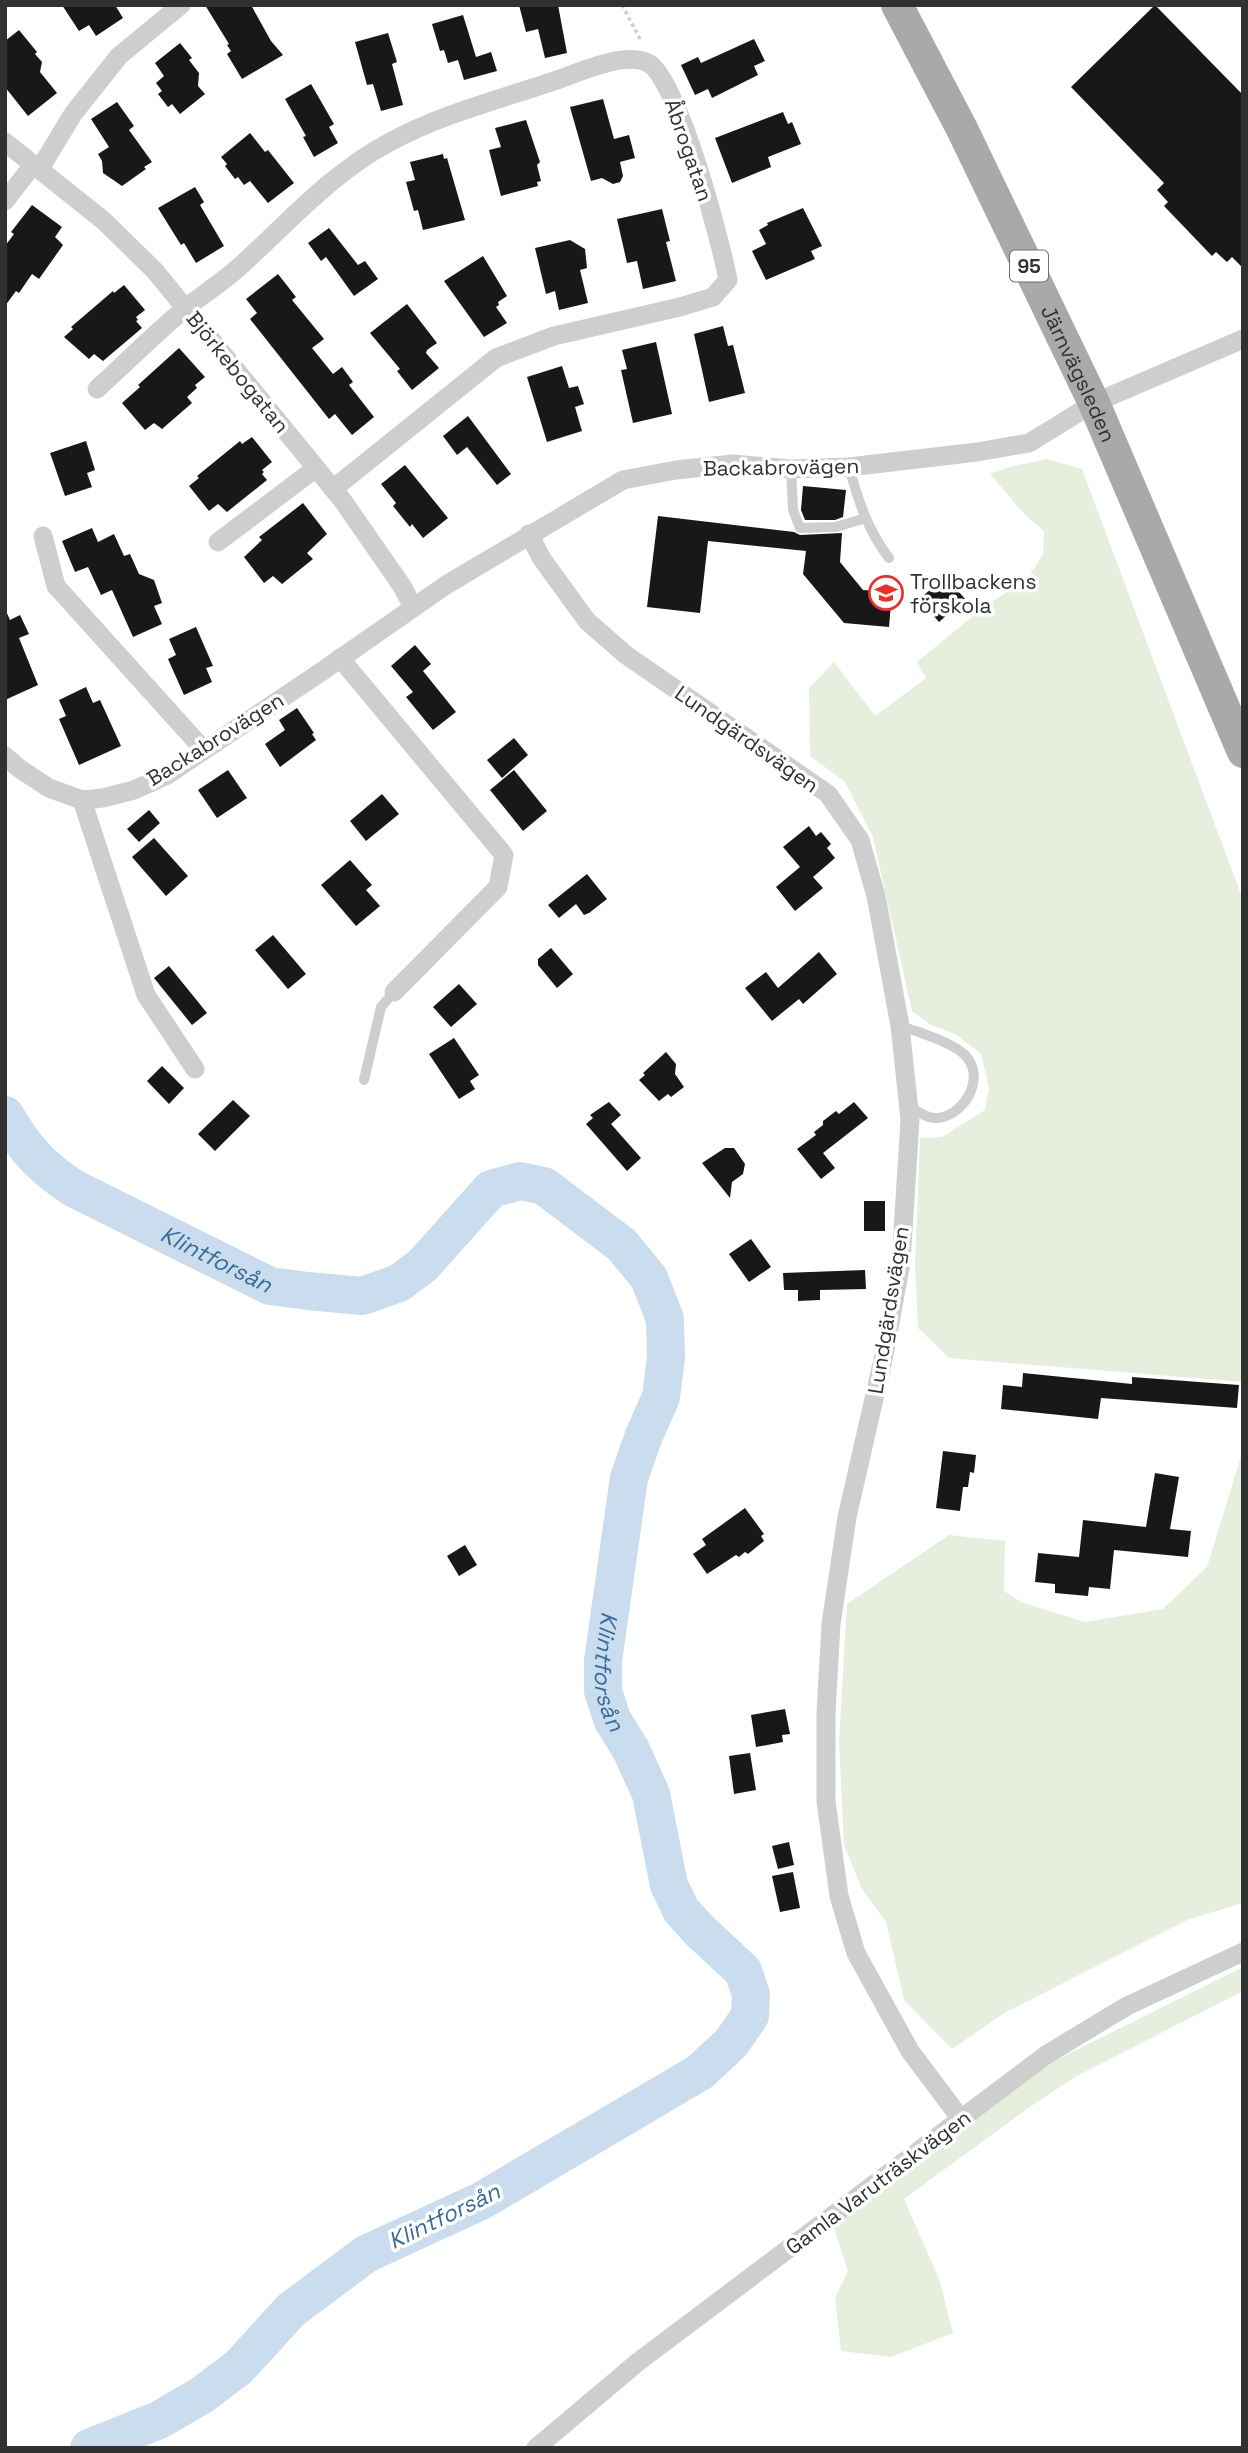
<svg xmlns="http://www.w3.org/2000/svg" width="1248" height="2453" viewBox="0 0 1248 2453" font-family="'Space Grotesk',sans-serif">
	<rect width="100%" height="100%" fill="#fff"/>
	<g fill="#e6efde">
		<polygon points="1047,459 1082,469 1243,900 1243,1382 949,1358 918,1328 915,1264 920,1138 942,1137 985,1110 989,1088 981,1054 955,1034 931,1025 912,1011 873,837 845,782 810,756 809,688 834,662 875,716 926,678 917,662 973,616 1030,575 1043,554 1044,531 1025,515 990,474 1009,467"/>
		<polygon points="1243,1450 1243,1903 1187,1920 1006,2012 952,2049 904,2000 886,1922 862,1889 844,1845 839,1742 847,1604 949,1535 1005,1541 1004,1591 1021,1602 1085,1622 1163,1609 1207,1567"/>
		<polygon points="1243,1967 1243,1991 1075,2077 1027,2109 904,2199 940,2281 953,2333 891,2357 841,2351 835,2298 848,2271 833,2225 1048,2064"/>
	</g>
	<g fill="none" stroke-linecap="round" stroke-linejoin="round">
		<path stroke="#caddef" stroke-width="38" id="s1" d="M5,1115C26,1150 39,1165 73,1188L270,1286L308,1291L362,1296L399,1283L423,1265L491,1189L520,1181L544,1186L622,1245L649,1278L665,1319L666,1358L661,1397L643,1438L629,1478L603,1661V1691L612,1719L631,1750L651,1794L669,1885L681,1910L699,1930L743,1971L751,1994L750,2016L731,2043L700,2072L481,2201L366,2254L291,2310L239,2367L202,2395L159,2420L89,2448"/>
	</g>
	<g fill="#181818">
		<polygon points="62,5 115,5 123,18 96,36 89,25 79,31"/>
		<polygon points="205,5 251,5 271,41 283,55 242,79 227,54 231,51 227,45 229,44"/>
		<polygon points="519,5 558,5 567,53 545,58 538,29 526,32"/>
		<polygon points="1155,5 1243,95 1243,268 1232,257 1227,262 1216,252 1212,256 1164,206 1168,202 1157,190 1164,183 1071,87"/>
		<polygon points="463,15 476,57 491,52 497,71 464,80 458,60 448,63 444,50 440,51 432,24"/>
		<polygon points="19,30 37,52 35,54 42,62 40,72 57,93 28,116 5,87 5,41"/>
		<polygon points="388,33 397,62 392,64 403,105 381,111 373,84 367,85 355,42"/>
		<polygon points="754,39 765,61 754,66 758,75 712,98 708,89 695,95 681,65 698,57 701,63"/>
		<polygon points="180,43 192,58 189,60 199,73 198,86 205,94 180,114 172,104 168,107 158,94 162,91 156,83 164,76 155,63"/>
		<polygon points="311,84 334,124 329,127 338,143 314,157 303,137 306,136 285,99"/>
		<polygon points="603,99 614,139 629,135 635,158 620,162 623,176 620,182 613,184 602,178 591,181 570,107"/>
		<polygon points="117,102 134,126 129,130 152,162 144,167 146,169 122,186 103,173 102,161 98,154 109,147 91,119"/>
		<polygon points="783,112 788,124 792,122 801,144 768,157 771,167 732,183 715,138"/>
		<polygon points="526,120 540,162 537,165 541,181 537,182 538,186 501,196 489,150 501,147 495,128"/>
		<polygon points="250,133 265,152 268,150 294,183 268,203 250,181 244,185 238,177 235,179 225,166 227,164 221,157"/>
		<polygon points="443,154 444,159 447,158 465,220 423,230 418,210 414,211 406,182 415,180 410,162"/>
		<polygon points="195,187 204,202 200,205 224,246 196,263 184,243 181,245 158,208"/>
		<polygon points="32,205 62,227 55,237 63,245 39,279 32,274 19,293 16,291 5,306 5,246 14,234 11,232"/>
		<polygon points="803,208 822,246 811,251 815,259 766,280 752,251 766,244 759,230 768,225 767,223"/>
		<polygon points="662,209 670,241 666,242 676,281 643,289 637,261 627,263 617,219"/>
		<polygon points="329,228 358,265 365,261 378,279 354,296 326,257 321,261 308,243"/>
		<polygon points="570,240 585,249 587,268 580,270 588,303 559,310 555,291 546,294 535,248"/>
		<polygon points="483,256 507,296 498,302 499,305 496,307 507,323 484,337 444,281"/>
		<polygon points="278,274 296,297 292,300 324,339 312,348 333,374 342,367 353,382 349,385 374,417 352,435 335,414 329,419 250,319 257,313 246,299"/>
		<polygon points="124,285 145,310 136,317 138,320 136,321 142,328 103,361 94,354 89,359 64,337 73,329 71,327 113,291 114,293"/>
		<polygon points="407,304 437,343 427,350 426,353 439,368 412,390 397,371 400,369 370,333"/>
		<polygon points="723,326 728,346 733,345 745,393 709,402 694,334"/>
		<polygon points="656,342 672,414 633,423 621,370 627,369 622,350"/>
		<polygon points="179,348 205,377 195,385 197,388 187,397 192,403 162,429 154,423 145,430 122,403 140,387 138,385"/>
		<polygon points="562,366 569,388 578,386 584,404 575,407 582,431 547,442 527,377"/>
		<polygon points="468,416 511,474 497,485 467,447 457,455 443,436"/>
		<polygon points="252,437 272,462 262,470 264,472 262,474 267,480 227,512 218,504 209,511 189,486 199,478 197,476 240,441 242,444"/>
		<polygon points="86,441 95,470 87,473 92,487 65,496 50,453"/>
		<polygon points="405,465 448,518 423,538 412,524 410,527 393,506 396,503 381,484"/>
		<polygon points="803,486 846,490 843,517 835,520 805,520 801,510"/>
		<polygon points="303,503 327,534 307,553 313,559 282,584 273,576 264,583 244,557 262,540 259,537"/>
		<polygon points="658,516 794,532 800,535 842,533 840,562 863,590 892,592 889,627 844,623 803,574 806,551 708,541 700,613 647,607"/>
		<polygon points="92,528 98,542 114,534 124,556 130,554 139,574 154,580 162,603 154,606 162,624 133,637 112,590 101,595 88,567 75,572 62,541"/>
		<polygon points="946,577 965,599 939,622 919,599"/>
		<polygon points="5,609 10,620 20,615 29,634 19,638 38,685 5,700"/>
		<polygon points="196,627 213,666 206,668 212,682 184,695 168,659 176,655 169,639"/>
		<polygon points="415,645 431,664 423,671 456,712 433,730 406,697 413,692 391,666"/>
		<polygon points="86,687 93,703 100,700 121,746 79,765 59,719 66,716 59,700"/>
		<polygon points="297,708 314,733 312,734 316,740 280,767 265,744 285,730 279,720"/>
		<polygon points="514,738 528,755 502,778 487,760"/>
		<polygon points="228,770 247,798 217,818 198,790"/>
		<polygon points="514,770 547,811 523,831 490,790"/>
		<polygon points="382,794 399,814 366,841 350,821"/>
		<polygon points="149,810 160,823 139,842 127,829"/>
		<polygon points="809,826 816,836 821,832 831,844 827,848 835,858 813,877 823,888 795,911 776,887 800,867 783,847"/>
		<polygon points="154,838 188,876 166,896 132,857"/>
		<polygon points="350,860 372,885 366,890 380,906 356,926 321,885"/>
		<polygon points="587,874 607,899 589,913 584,915 576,904 559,918 548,905"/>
		<polygon points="273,935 306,974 288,989 255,950"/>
		<polygon points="551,948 573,974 557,988 538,965 538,959"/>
		<polygon points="819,952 837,974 803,1004 799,999 772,1021 745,988 766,972 778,988"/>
		<polygon points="169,966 207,1013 192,1025 154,978"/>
		<polygon points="459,984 477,1004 451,1027 433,1007"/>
		<polygon points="454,1038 479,1075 470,1081 475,1089 459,1099 429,1054"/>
		<polygon points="666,1052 676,1064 675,1074 684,1087 671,1097 668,1094 659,1101 639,1080 645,1075 643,1073"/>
		<polygon points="162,1066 184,1088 169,1104 147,1081"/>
		<polygon points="233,1100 250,1116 215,1151 198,1134"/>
		<polygon points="609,1102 621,1115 611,1124 641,1158 627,1171 586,1124 593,1118 590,1115"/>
		<polygon points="854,1102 868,1118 823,1153 835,1168 821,1179 797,1149 816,1135 814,1132 823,1125 823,1121 836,1111 839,1114"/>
		<polygon points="725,1148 734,1148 745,1164 743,1174 732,1182 730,1198 702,1163"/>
		<rect x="864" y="1201" width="21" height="30"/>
		<polygon points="751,1239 771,1267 749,1282 729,1254"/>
		<polygon points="865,1270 866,1289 820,1290 820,1300 798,1301 798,1290 784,1290 783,1273"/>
		<polygon points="1023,1373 1132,1384 1132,1377 1239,1385 1237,1408 1101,1398 1098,1419 1001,1409 1003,1385 1022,1387"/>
		<polygon points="943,1451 976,1455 974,1473 970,1472 968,1487 963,1487 960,1511 936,1508"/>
		<polygon points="1155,1473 1179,1477 1170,1529 1191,1531 1188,1557 1114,1550 1110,1589 1089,1587 1088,1596 1055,1593 1055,1584 1035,1582 1038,1553 1079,1557 1083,1520 1146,1527"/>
		<polygon points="745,1508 764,1534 761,1536 764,1541 748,1554 745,1552 739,1557 736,1555 707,1574 693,1554 706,1545 702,1539"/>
		<polygon points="465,1545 477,1565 459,1576 447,1556"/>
		<polygon points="785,1709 790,1734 782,1735 783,1742 756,1747 751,1715"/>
		<polygon points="750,1753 756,1790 734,1794 729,1756"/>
		<polygon points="789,1842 794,1865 778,1869 772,1846"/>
		<polygon points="793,1872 800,1908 780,1912 772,1876"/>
	</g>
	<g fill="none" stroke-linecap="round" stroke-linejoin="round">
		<polyline stroke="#cecece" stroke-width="3.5" stroke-dasharray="3.5 3.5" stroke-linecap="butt" points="622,5 640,39"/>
		<g stroke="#cecece" stroke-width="10">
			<path d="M849,467C858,500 868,531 889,558"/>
			<polyline points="791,469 793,510 800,528 836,527 866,518"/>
			<path d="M900,1026C917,1031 953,1043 965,1055C986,1077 966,1114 938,1118C927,1119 917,1111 908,1105"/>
			<polyline points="364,1080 381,1007 394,992"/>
		</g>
		<g stroke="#cecece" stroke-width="19">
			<polyline points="5,142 104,221 155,271 343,501 402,586 413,607"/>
			<polyline points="39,170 73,114 119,56 181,5"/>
			<polyline points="5,201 33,165"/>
			<path d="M97,389C127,362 156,332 187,307C204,294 222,282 238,268C287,224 329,175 388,143C441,114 501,99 557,80C580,72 626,51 648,63C678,78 721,243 728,280L713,297L680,307L554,336L496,358L333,489"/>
			<polyline points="529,534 542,559 587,621 626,655 828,794 860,840 876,896 900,1026 910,1120 901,1262 884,1355 847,1517 831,1624 826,1713 826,1801 839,1896 856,1953 910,2051 961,2119"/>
			<polyline points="43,536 56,586 203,749"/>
			<polyline points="218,542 316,468"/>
			<polyline points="340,658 504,855 498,887 394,992"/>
			<polyline points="5,756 20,769 49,788 82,800 103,798 134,790 167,775 321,672 446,585 623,480 676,470 732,464 791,469 849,467 977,452 1029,443 1094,403 1243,339"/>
			<polyline points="82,800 146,995 195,1069"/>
			<polyline points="536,2448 638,2362 1046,2055 1127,2006 1243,1952"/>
		</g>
		<path stroke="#a9a9a9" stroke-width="32" id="s2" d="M897,5L962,129L1094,403L1243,752"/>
	</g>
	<defs>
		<g id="school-ring" transform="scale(1.75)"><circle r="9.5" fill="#fff" stroke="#f22c29" stroke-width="1.5"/><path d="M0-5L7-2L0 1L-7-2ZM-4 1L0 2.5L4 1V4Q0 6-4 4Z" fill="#f22c29"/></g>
	</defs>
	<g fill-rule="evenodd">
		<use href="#school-ring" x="886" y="593"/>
	</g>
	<g text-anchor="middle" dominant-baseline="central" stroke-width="7" stroke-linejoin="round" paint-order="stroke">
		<rect fill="#fff" stroke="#6f6f6f" stroke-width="2" x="1010" y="250.5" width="38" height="31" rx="5"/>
		<g font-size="19" font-weight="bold" fill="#313131">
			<text x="1029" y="266">95</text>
		</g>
		<g font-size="21" fill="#313131" stroke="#fff">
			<text transform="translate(689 150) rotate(71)">Åbrogatan</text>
			<text transform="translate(238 372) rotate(51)">Björkebogatan</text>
			<text stroke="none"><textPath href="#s2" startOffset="411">Järnvägsleden</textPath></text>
			<text transform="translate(781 467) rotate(-1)">Backabrovägen</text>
			<text transform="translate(215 739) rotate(-32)">Backabrovägen</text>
			<text transform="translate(747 739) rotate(35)">Lundgärdsvägen</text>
			<text transform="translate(888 1310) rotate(-81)">Lundgärdsvägen</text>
			<text transform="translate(878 2182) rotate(-37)">Gamla Varuträskvägen</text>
		</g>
		<g font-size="21" fill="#313131" stroke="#fff" text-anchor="start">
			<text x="910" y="581">Trollbackens<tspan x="910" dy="24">förskola</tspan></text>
		</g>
		<g font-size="23" font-style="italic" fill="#386b9a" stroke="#fff">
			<text stroke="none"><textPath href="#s1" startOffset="261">Klintforsån</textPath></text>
			<text stroke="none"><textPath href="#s1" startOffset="1185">Klintforsån</textPath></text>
			<text transform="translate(444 2216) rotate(-26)">Klintforsån</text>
		</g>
	</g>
	<rect width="1248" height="2453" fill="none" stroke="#313131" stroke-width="14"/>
</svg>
